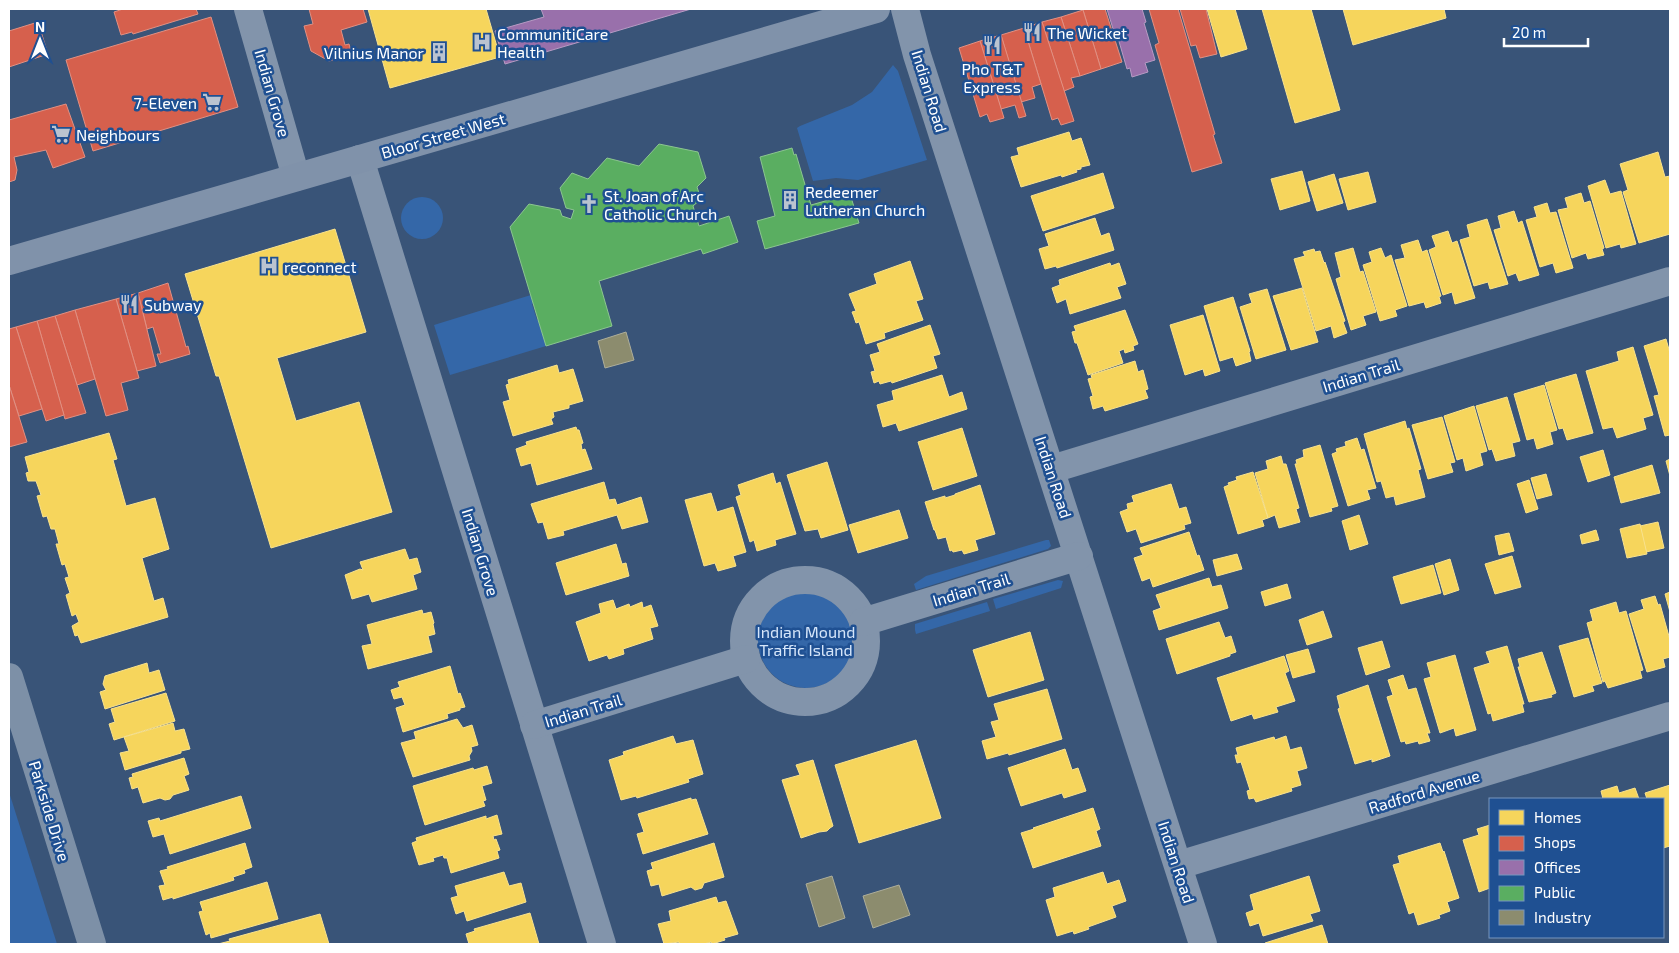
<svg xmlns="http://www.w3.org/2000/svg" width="1679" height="953" viewBox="0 0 1679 953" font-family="'Exo 2',sans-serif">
	<rect width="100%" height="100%" fill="#395478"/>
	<g fill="#3467a8">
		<polygon points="893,65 898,71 927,160 858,180 836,178 813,181 797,128 800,126 852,105 872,92"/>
		<circle cx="422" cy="218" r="21"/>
		<polygon points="531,295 534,303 532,304 537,320 539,319 546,346 450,375 434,325"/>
		<polygon points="1046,540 1049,540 1051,546 1048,549 916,590 914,584 926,576"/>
		<polygon points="1058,580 1063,581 1061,588 1058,589 996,609 993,599"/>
		<circle cx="806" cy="640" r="48"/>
		<polygon points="987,602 990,611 916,634 915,630 915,624"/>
		<polygon points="9,792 57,944 9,944"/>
	</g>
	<g fill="#f6d55c" stroke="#f9e28d">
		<polygon points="368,9 486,9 500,57 390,88"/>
		<polygon points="1207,9 1235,9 1247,49 1221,57"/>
		<polygon points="1262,9 1311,9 1340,110 1295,123"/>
		<polygon points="1343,9 1444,9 1446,18 1353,45"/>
		<polygon points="1069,132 1072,141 1081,138 1090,165 1081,167 1081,169 1076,170 1077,172 1062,177 1061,175 1021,187 1011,157 1019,155 1017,148"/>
		<polygon points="1658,152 1665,177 1670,176 1670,234 1639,243 1623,192 1628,190 1620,164"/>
		<polygon points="1302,171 1310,201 1280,210 1271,179"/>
		<polygon points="1368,172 1376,202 1348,210 1339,179"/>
		<polygon points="1103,173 1114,208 1043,231 1031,196"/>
		<polygon points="1334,174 1343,203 1317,211 1308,182"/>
		<polygon points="1605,180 1610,194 1621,191 1636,244 1621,248 1620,244 1606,248 1588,186"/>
		<polygon points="1581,193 1584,203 1590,201 1604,248 1602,249 1604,255 1588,259 1586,253 1572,258 1558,210 1568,208 1565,198"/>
		<polygon points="1547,203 1550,213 1556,212 1573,268 1556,273 1553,263 1540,267 1526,220 1537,217 1534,207"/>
		<polygon points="1514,211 1518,223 1522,221 1539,275 1519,281 1516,273 1508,276 1494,230 1501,228 1498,216"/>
		<polygon points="1095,218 1101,236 1109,233 1114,250 1057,268 1056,266 1045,269 1039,249 1049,246 1045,234"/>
		<polygon points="1487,219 1508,284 1490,289 1488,282 1474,286 1460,240 1470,237 1467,225"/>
		<polygon points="335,229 366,332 277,358 296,421 359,402 392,512 271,548 219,376 216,376 185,274"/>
		<polygon points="1448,231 1452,243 1457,241 1475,298 1455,304 1452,292 1443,295 1429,250 1436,247 1432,236"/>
		<polygon points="1418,240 1422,252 1427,250 1441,296 1439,297 1441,303 1426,308 1424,302 1409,306 1395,260 1405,258 1401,245"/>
		<polygon points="1353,248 1360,272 1363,271 1376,312 1363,316 1366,325 1351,330 1336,279 1341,277 1335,253"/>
		<polygon points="1381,248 1385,258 1391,255 1407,306 1395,310 1397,316 1380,321 1363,265 1372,262 1369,252"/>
		<polygon points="1314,249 1315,252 1320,251 1324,263 1325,262 1345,321 1343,322 1347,333 1334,338 1331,326 1316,331 1294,259 1305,256 1303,252"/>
		<polygon points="910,261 923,299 916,301 923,320 884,333 885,338 866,344 859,322 856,323 854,317 852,312 856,311 849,294 877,284 874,274"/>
		<polygon points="1110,263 1111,266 1119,263 1126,284 1117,287 1121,298 1070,314 1066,299 1057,303 1052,288 1060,285 1059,280"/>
		<polygon points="1302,288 1318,342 1291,350 1273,296"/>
		<polygon points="1267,289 1286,350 1256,359 1240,307 1252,303 1249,294"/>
		<polygon points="1233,297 1250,351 1249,352 1251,361 1236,366 1233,357 1220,361 1204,306"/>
		<polygon points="1125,310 1138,344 1133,346 1134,350 1125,353 1124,349 1119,351 1123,363 1088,375 1077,343 1075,343 1072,332 1076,331 1074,326"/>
		<polygon points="1203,315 1220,371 1205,376 1203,369 1185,375 1170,325"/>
		<polygon points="930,325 940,354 933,356 937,368 892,383 891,381 880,384 879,381 874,383 871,372 875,371 870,355 880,352 877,344"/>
		<polygon points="1666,339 1670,353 1670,435 1665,436 1654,396 1659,395 1644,346"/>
		<polygon points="1633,347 1653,415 1643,418 1646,429 1617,438 1613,427 1603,429 1586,371 1619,361 1617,352"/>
		<polygon points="1135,361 1138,372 1143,370 1148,389 1145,390 1148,398 1105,411 1103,406 1093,409 1090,397 1093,396 1088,379 1092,378 1091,375"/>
		<polygon points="557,365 559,373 573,369 583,401 569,405 569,408 553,412 554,417 551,419 553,424 513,436 503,402 510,400 506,385 509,384 508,380"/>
		<polygon points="1576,374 1593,433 1567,440 1563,428 1559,429 1545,383"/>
		<polygon points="942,375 949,397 962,392 967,409 899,431 896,423 883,427 877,405 894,400 892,391"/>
		<polygon points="1544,385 1557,430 1550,432 1553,444 1537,449 1534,438 1527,440 1514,394"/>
		<polygon points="1507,397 1520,441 1512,443 1515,456 1496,461 1492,449 1489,450 1476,406"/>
		<polygon points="1474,406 1487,451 1480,453 1483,465 1466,471 1463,458 1457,460 1444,416"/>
		<polygon points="1442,417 1455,462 1450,463 1453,472 1428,479 1412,425"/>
		<polygon points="1405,421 1407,429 1409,428 1421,469 1418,470 1425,497 1396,505 1394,496 1386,498 1381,481 1377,482 1364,434"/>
		<polygon points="576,427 577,430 579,430 583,443 581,444 582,450 585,449 592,469 537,485 531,463 521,466 516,449 527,445 526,442"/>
		<polygon points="962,428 977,476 933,490 918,442"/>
		<polygon points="109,433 117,459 113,460 126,506 155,498 169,549 142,558 154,601 163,598 168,617 81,643 78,635 75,636 72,626 79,622 76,614 72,616 66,595 70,593 65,578 69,577 65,564 62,565 56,544 59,544 55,529 51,529 47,516 43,517 37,496 41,495 36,481 28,481 26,473 29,472 25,457"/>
		<polygon points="1357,438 1361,450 1364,449 1376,488 1367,490 1370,499 1348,506 1332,454 1337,452 1336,449 1346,446 1345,442"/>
		<polygon points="1320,445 1338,506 1331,508 1332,511 1310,517 1295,464 1297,464 1296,460 1304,457 1303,450"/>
		<polygon points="1603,450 1610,475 1588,482 1580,457"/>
		<polygon points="1281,456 1283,464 1286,464 1299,508 1296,509 1300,522 1279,528 1275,515 1268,518 1255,473 1268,469 1266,461"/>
		<polygon points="1670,459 1670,476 1666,461"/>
		<polygon points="827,462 848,530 821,538 818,529 805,531 787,475"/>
		<polygon points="1652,465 1660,493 1621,503 1614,477"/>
		<polygon points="1253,472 1268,518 1262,520 1264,526 1238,534 1224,487 1229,485 1228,483 1237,480 1236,477"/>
		<polygon points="773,473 776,484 780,482 796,534 775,540 776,545 757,551 754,540 750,542 736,497 741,495 738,485"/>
		<polygon points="1546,474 1552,495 1537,499 1531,478"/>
		<polygon points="1529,480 1538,509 1526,513 1517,484"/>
		<polygon points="604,482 609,500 615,499 617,505 641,497 648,522 622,529 617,515 563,531 564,535 548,539 543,522 538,523 531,504"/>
		<polygon points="1171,484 1179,509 1186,507 1191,523 1184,525 1185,529 1141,543 1136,529 1127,532 1120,512 1128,509 1127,504 1134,502 1132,496"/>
		<polygon points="980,485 995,534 975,540 978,550 964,554 962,550 953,552 952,550 950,551 946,537 938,539 935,530 934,530 925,502 945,496 945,498 955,495 955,494"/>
		<polygon points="711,493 717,512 733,507 746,552 733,556 736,566 718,571 715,563 704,566 685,500"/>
		<polygon points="899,510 908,538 858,553 849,525"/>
		<polygon points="1359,515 1368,544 1350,550 1342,521"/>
		<polygon points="1658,522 1664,548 1646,552 1640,526"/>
		<polygon points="1640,524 1647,554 1627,558 1620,529"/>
		<polygon points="1596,530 1599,540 1582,544 1580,535"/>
		<polygon points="1189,532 1197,556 1199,555 1204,570 1153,587 1150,578 1142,581 1134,558 1143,555 1140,548"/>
		<polygon points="1509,533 1514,551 1499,555 1495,536"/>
		<polygon points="616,544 622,564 626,563 629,576 566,595 556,563"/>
		<polygon points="405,549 409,560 417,558 421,572 413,575 417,589 372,602 369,594 352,599 345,575 360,569 363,570 360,562"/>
		<polygon points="1237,554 1242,569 1217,576 1213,560"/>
		<polygon points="1512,556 1521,587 1495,594 1485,564"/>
		<polygon points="1450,559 1459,590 1444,595 1435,564"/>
		<polygon points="1433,565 1441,593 1401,604 1393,577"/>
		<polygon points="1209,578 1212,587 1221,585 1228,608 1159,630 1153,611 1161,608 1156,595"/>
		<polygon points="1287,584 1291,598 1265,606 1261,592"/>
		<polygon points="1670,592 1670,612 1665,594"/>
		<polygon points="1655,596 1658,605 1660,604 1670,640 1670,657 1663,659 1665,667 1647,672 1629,614 1644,609 1641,600"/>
		<polygon points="613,600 616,609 629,604 630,607 642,602 643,608 651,605 658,626 650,628 653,639 623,649 624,654 609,659 607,655 589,661 576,622 601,613 599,604"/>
		<polygon points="1616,602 1619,613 1626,611 1643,670 1640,671 1642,678 1608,688 1605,681 1603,682 1587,623 1593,621 1590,610"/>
		<polygon points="422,610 423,614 431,612 434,623 433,624 435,634 428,636 432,652 368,669 362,646 372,644 367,625"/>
		<polygon points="1323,611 1332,637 1307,645 1299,620"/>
		<polygon points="1219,622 1225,638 1231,636 1236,652 1230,654 1230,656 1177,674 1166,639"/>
		<polygon points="1030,632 1044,680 988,697 973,650"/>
		<polygon points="1588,638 1602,683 1592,686 1594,691 1574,697 1559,646"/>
		<polygon points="1382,641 1390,667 1366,675 1358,648"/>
		<polygon points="1507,646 1524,704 1522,704 1524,712 1493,721 1491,713 1488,714 1474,668 1490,663 1486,652"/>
		<polygon points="1308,649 1315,672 1293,678 1286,655"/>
		<polygon points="1542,652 1556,693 1551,695 1552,697 1529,702 1518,667 1520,667 1518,659"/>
		<polygon points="1455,655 1476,730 1456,736 1454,728 1440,733 1424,679 1431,677 1427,663"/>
		<polygon points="1284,656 1289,671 1285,673 1295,701 1276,707 1278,712 1254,719 1252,714 1231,721 1217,678"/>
		<polygon points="147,663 149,673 159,670 165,690 105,709 100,692 106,690 103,684 105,676"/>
		<polygon points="450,666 458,694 460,693 465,707 460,708 460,710 447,714 448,718 403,732 396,708 405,705 402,697 394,699 391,690 400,687 398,682"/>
		<polygon points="1403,675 1408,690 1416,688 1430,733 1427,733 1430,741 1419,744 1418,741 1406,744 1405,741 1401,742 1387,697 1393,695 1388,680"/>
		<polygon points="1368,685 1390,756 1372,762 1372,759 1355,764 1338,709 1340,708 1337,696"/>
		<polygon points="1047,689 1062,739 1009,755 1008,753 987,759 982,741 996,737 991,722 999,720 994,704"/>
		<polygon points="166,693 175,721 114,740 109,724 115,722 111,709"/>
		<polygon points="457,719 463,728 472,725 478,745 471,747 472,751 469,756 470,760 413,777 401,743 416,739 414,732"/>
		<polygon points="173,723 175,731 184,729 190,749 181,751 181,753 125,770 120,753 129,751 124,737"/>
		<polygon points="673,736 676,744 693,740 703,774 688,779 689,782 637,798 636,796 621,800 609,760 624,755 623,752"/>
		<polygon points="1286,736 1290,750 1301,747 1307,768 1297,771 1301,785 1291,788 1292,791 1256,802 1254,798 1249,799 1247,791 1250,790 1241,762 1237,763 1235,755 1238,755 1236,748 1274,737 1275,740"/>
		<polygon points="916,740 941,818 859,843 835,765"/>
		<polygon points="1065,749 1072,770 1078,768 1086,791 1064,798 1062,793 1021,806 1008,768"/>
		<polygon points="184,758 189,774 184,776 189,790 173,795 170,799 165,800 160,798 143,803 138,787 132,789 129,778 133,777 132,774"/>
		<polygon points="813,760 833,826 830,828 827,831 819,832 801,838 782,780 800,775 796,765"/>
		<polygon points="487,766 492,783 482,786 486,800 483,801 485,806 425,825 413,786 473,768 474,770"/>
		<polygon points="1670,785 1670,846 1663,848 1663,799 1647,799 1645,793"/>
		<polygon points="1617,786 1619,793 1635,788 1639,799 1603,799 1601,791"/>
		<polygon points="241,796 251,828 170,854 164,834 153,837 148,821 159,818 160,821"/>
		<polygon points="691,798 691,800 696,799 708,834 643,854 637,834 644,832 638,814"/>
		<polygon points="1093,808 1100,829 1096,831 1101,846 1033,868 1021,833 1034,829 1033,828"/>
		<polygon points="497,815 502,834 493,836 494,840 496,839 500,850 497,851 499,858 451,873 447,858 444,858 443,855 433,858 434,861 419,865 412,843 417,841 416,838 486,816 486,819"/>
		<polygon points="1490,825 1490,888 1479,892 1463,840 1479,835 1477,829"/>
		<polygon points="245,843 252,867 244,870 245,873 233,877 234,880 173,899 173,897 163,900 159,886 165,885 160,871 168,869 167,867"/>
		<polygon points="714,843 724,877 704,883 702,888 695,890 691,887 662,896 659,884 651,886 647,871 653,869 651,863"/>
		<polygon points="1440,843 1443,852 1444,851 1459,898 1447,902 1450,911 1439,915 1440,918 1418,925 1414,912 1409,914 1393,865 1400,863 1398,856"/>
		<polygon points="504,872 509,886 521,883 526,902 467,921 464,911 456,914 451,898 458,896 455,886"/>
		<polygon points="1103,872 1107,884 1119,880 1126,901 1112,906 1116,917 1088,927 1089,929 1074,934 1073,931 1057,936 1046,900 1055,897 1053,888"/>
		<polygon points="1309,876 1320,911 1310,914 1313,921 1263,936 1259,923 1250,926 1246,913 1254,910 1250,895"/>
		<polygon points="267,882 278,919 211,938 210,933 206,935 199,912 203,911 200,902"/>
		<polygon points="716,897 718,903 726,901 738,934 724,938 725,940 712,944 711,942 704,944 679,944 679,942 664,944 658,924 671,921 669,911"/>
		<polygon points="530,913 539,944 469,944 466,934 475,931 474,929"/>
		<polygon points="320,914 329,944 218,944 230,941 229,939"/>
		<polygon points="1322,925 1328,944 1265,944 1265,943"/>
	</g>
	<g fill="#d6604d" stroke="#e29082">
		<polygon points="123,9 196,9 198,14 133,34 132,32 121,35 114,12"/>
		<polygon points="309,9 363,9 367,22 341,30 345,45 349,44 352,55 329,61 311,51 304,26 313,24"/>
		<polygon points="1085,9 1105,9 1122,62 1101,69 1083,10"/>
		<polygon points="1149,9 1178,9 1215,134 1213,135 1222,163 1192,172 1155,45 1159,43"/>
		<polygon points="1180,9 1206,9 1217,54 1200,58 1196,45 1191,46"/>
		<polygon points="1083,10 1101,69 1080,76 1061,17"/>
		<polygon points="211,17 238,107 93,151 66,60"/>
		<polygon points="1061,17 1080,76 1071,78 1074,87 1064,91 1042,22"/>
		<polygon points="38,22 48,54 9,67 9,31"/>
		<polygon points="1042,22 1074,121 1061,125 1058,118 1052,120 1024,28"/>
		<polygon points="1024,28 1041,84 1032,87 1035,98 1021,102 1001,35"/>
		<polygon points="1001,35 1026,116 1019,118 1015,105 1001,109 980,41"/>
		<polygon points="980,41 1004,118 990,122 987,114 980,117 959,48"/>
		<polygon points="66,104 85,157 53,168 46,150 14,157 17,170 15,180 9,182 9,120"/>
		<polygon points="168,283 186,347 188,346 190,354 160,363 157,354 161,354 153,327 147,329 138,293"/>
		<polygon points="138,293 156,366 137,371 116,299"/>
		<polygon points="116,299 139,378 121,383 128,410 106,416 75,310"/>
		<polygon points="75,310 95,379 77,385 55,316"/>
		<polygon points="55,316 86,413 65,419 37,321"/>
		<polygon points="37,321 64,415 46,421 16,327"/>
		<polygon points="16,327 42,409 19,416 9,385 9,329"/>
		<polygon points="9,385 27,442 9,447"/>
	</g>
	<g fill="#9970ab" stroke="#b89bc4">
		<polygon points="541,9 691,9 505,64 495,31 544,17"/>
		<polygon points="1107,9 1142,9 1146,22 1144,23 1155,60 1145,63 1148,72 1132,77 1130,68 1127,69 1116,31 1114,32"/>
	</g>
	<g fill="#5aae61" stroke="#8cc690">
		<polygon points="659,144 698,152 706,178 697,187 701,199 693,206 699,226 729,216 738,242 703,254 701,249 599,281 612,326 546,346 510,227 529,204 560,210 562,216 571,219 574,210 566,208 560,188 572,173 588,179 607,158 639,166"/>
		<polygon points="792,148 794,155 796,154 811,205 850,194 859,223 765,249 757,221 775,216 760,157"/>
	</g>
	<g fill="#8c8c6e" stroke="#aeae9a">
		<polygon points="626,332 634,360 605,368 598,341"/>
		<polygon points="832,876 845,918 819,927 806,884"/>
		<polygon points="899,885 910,915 873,928 863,896"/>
	</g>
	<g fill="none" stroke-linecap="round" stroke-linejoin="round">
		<g stroke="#8294ab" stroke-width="28">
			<polyline points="248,9 296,177"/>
			<polyline points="905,9 917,55 1203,944"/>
			<polyline points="360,159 602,944"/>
			<polyline points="1052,469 1670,281"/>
			<circle cx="805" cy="641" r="61"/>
			<polyline points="863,622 1079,556"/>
			<polyline points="534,725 746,659"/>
			<polyline points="1179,865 1670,716"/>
		</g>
		<polyline stroke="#7d90a7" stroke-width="28" points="9,677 92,944"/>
		<polyline stroke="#8092aa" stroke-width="28" points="9,261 876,9"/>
	</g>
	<defs>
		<g id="restaurant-bare" transform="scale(1.5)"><path d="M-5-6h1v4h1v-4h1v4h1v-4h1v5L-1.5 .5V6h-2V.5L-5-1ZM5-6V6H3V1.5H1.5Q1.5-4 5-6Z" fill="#bac3d0" stroke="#1f5092" stroke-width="2.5" paint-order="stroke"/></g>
		<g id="hospital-bare" transform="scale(1.5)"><path d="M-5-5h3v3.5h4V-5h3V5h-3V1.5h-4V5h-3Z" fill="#bac3d0" stroke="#1f5092" stroke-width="2.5" paint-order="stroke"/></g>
		<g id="building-bare" transform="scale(1.5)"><path d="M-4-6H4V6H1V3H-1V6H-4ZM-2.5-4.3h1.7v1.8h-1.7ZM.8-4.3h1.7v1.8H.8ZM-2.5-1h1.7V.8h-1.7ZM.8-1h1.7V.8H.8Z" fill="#bac3d0" stroke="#1f5092" stroke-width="2.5" paint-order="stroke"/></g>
		<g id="supermarket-bare" transform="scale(1.5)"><path d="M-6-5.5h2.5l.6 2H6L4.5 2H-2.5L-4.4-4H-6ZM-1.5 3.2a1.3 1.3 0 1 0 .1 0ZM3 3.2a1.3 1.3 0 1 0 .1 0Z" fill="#bac3d0" stroke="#1f5092" stroke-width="2.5" paint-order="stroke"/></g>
		<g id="church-bare" transform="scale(1.5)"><path d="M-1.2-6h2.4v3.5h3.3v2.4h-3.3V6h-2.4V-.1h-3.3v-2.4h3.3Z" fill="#bac3d0" stroke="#1f5092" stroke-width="2.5" paint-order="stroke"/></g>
	</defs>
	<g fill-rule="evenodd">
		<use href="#restaurant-bare" x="1032" y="32"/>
		<use href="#hospital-bare" x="482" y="42"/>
		<use href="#restaurant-bare" x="992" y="45"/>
		<use href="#building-bare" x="439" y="52"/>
		<use href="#supermarket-bare" x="212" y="102"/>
		<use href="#supermarket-bare" x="61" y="134"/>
		<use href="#building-bare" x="790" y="200"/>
		<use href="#church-bare" x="589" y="204"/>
		<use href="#hospital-bare" x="269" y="266"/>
		<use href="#restaurant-bare" x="129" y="304"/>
	</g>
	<g text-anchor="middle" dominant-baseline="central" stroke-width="5" stroke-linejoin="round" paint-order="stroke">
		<g font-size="16" fill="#fff" stroke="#1f5092" text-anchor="start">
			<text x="1047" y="32">The Wicket</text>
			<text x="497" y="33">CommunitiCare<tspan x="497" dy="18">Health</tspan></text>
			<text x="424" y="52" text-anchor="end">Vilnius Manor</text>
			<text x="992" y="68" text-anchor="middle">Pho T&amp;T<tspan x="992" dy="18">Express</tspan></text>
			<text x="197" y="102" text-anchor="end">7-Eleven</text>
			<text x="76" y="134">Neighbours</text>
			<text x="805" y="191">Redeemer<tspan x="805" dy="18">Lutheran Church</tspan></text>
			<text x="604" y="195">St. Joan of Arc<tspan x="604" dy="18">Catholic Church</tspan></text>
			<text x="284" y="266">reconnect</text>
			<text x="144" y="304">Subway</text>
		</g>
		<g font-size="16" fill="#fff" stroke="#1f5092">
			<text transform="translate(930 91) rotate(73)">Indian Road</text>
			<text transform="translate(273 93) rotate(74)">Indian Grove</text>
			<text transform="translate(443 135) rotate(-16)">Bloor Street West</text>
			<text transform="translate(1361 375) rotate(-17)">Indian Trail</text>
			<text transform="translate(1054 477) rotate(72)">Indian Road</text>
			<text transform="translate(481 552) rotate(73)">Indian Grove</text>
			<text transform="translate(971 589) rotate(-17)">Indian Trail</text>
			<text transform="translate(583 710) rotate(-17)">Indian Trail</text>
			<text transform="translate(1424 791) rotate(-17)">Radford Avenue</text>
			<text transform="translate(50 811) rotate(73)">Parkside Drive</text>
			<text transform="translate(1177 862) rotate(72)">Indian Road</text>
		</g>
		<g font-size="16" fill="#d6e6fa" stroke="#1f5092">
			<text x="806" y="631">Indian Mound<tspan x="806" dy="18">Traffic Island</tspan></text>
		</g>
	</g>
	<rect width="1679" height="953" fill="none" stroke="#ffffff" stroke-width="20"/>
	<rect x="1489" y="798" width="175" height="140" fill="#1f5092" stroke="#7996be"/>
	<rect x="1499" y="810" width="25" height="15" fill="#f6d55c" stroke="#7996be"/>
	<text x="1534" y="823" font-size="15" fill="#ffffff">Homes</text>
	<rect x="1499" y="836" width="25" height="15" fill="#d6604d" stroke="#7996be"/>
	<text x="1534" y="848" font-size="15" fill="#ffffff">Shops</text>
	<rect x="1499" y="860" width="25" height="15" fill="#9970ab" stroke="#7996be"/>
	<text x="1534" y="873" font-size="15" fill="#ffffff">Offices</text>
	<rect x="1499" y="886" width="25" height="15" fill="#5aae61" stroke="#7996be"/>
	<text x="1534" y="898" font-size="15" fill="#ffffff">Public</text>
	<rect x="1499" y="910" width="25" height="15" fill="#8c8c6e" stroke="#7996be"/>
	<text x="1534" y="923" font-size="15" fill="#ffffff">Industry</text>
	<g transform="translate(40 40)" stroke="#1f5092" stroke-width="4" paint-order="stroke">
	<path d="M0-4L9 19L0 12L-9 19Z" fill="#ffffff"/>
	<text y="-8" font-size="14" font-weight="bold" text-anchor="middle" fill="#ffffff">N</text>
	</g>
	<path d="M1504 38v8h84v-8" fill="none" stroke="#ffffff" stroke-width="2.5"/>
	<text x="1512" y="38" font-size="15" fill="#ffffff" stroke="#1f5092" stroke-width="4" paint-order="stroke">20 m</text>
</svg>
